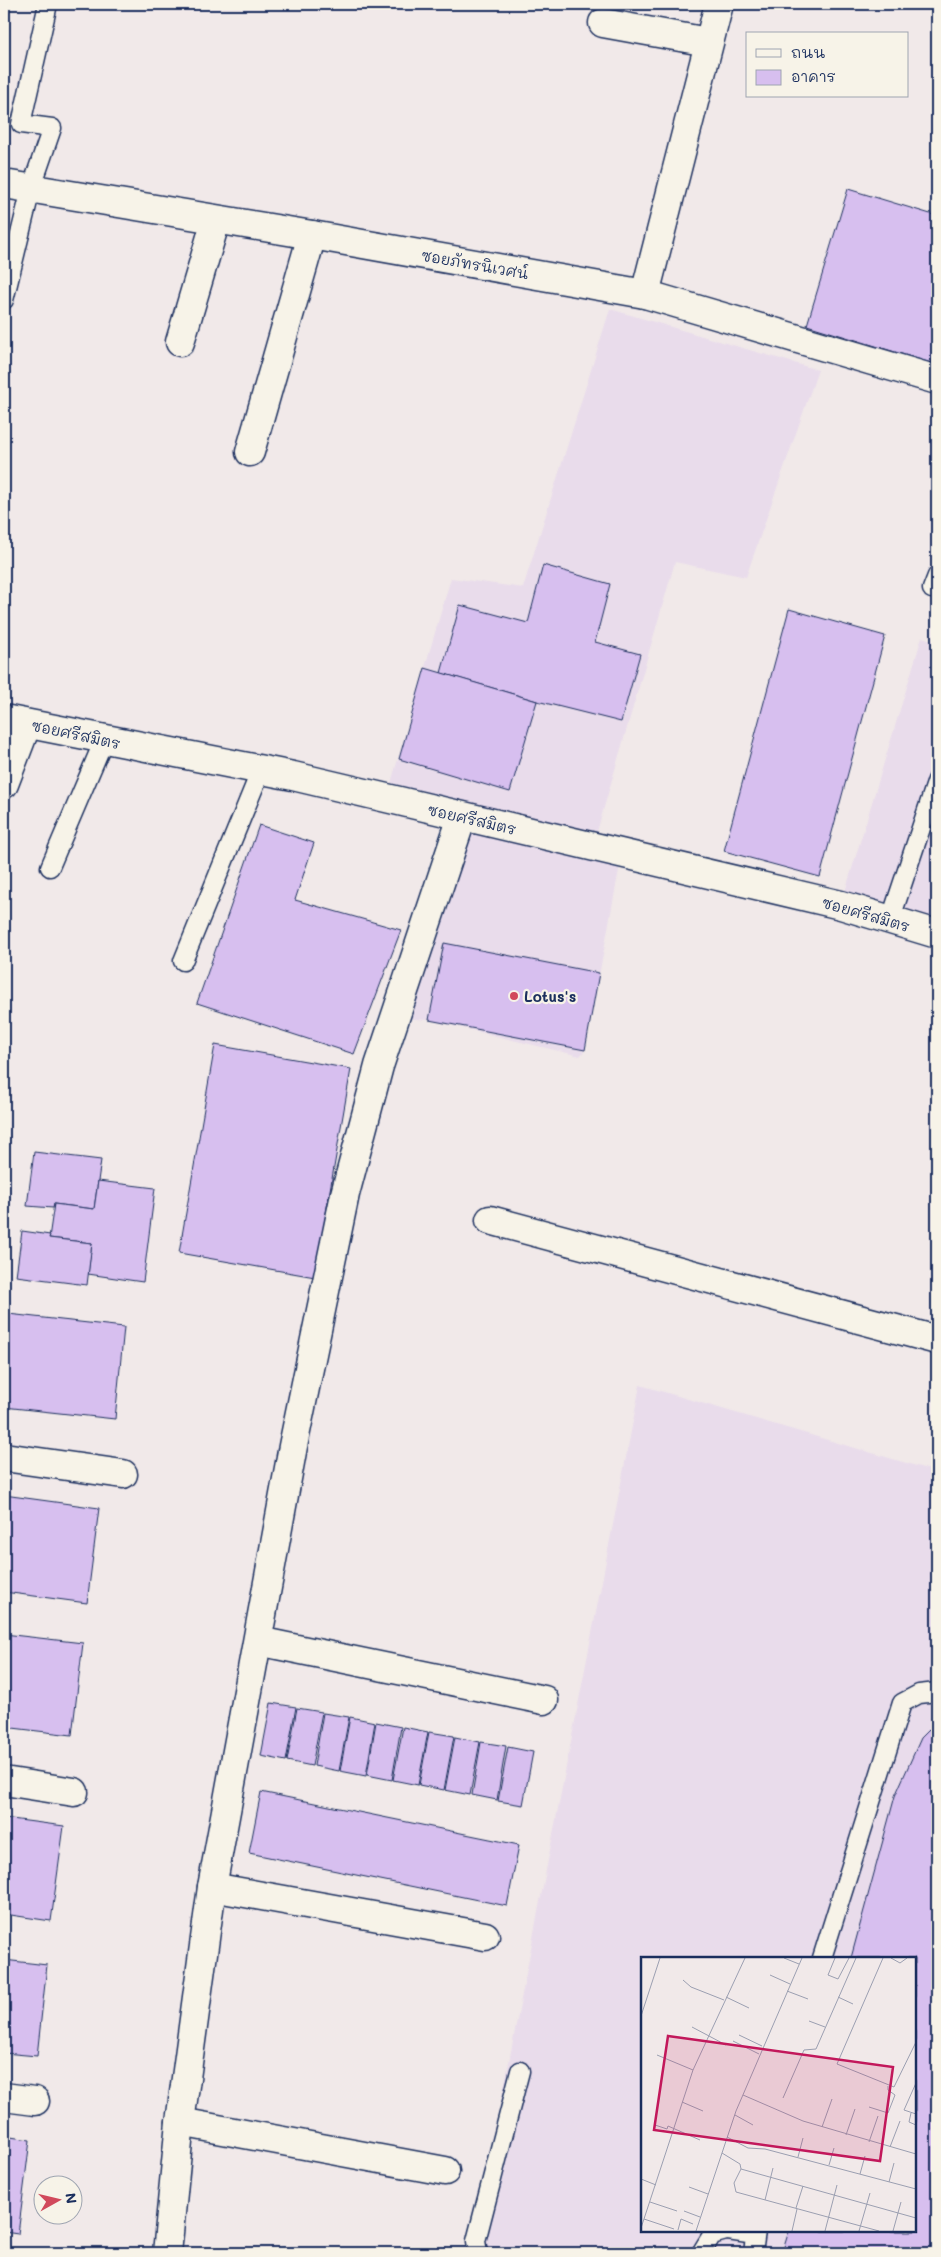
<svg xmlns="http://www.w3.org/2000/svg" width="941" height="2257" viewBox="0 0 941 2257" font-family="Mali,'Playpen Sans Thai',sans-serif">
	<rect width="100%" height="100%" fill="#f1e9e9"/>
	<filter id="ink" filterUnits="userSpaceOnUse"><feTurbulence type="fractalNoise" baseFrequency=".02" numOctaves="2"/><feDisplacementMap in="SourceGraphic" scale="10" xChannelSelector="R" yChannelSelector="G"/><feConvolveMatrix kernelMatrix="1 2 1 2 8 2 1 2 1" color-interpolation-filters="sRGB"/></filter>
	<g filter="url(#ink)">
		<g fill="#e9dceb" fill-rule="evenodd">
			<polygon points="610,309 818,370 746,577 675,562 596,835 391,783 451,578 523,588"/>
			<polygon points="922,637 937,642 937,933 841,905"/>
			<polygon points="462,817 622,854 585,1050 580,1056 429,1020 403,1018"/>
			<path d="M640,1385L937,1472V2253H472ZM642,1958H915V2231H642Z"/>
		</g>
		<g fill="#d7bfef" stroke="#1b2f5e">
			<polygon points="848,189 937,216 937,341 931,363 807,325"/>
			<polygon points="543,565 610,584 595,642 640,654 621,722 537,701 441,673 460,605 528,623"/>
			<polygon points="789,609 885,636 820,877 724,851"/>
			<polygon points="425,668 537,701 510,792 399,759"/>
			<polygon points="259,825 314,843 295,900 401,930 354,1054 197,1003"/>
			<polygon points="444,943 599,973 585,1050 429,1020"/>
			<polygon points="215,1045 351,1069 315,1277 179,1253"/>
			<polygon points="34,1152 101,1160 94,1209 54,1204 53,1208 27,1206"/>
			<polygon points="98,1181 155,1188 143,1282 88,1274 92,1243 49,1238 54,1204 94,1209"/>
			<polygon points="22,1231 50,1235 49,1238 92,1243 87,1285 16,1276"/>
			<polygon points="8,1314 124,1327 115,1419 4,1407 4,1357"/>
			<polygon points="4,1495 99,1508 87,1603 4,1592"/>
			<polygon points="4,1634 83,1643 72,1735 4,1727"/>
			<polygon points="271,1703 296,1707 286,1761 261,1756"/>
			<polygon points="297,1708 322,1712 312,1766 287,1761"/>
			<polygon points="323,1713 349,1717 339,1771 314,1766"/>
			<polygon points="350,1717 375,1722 366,1776 340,1771"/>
			<polygon points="376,1722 401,1727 392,1780 367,1775"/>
			<polygon points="937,1722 937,2253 782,2253 789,2231 915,2231 915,1958 851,1958 895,1796 921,1738"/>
			<polygon points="403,1727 428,1732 418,1785 393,1780"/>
			<polygon points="429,1732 454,1736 444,1790 419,1785"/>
			<polygon points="455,1737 480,1742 470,1795 445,1790"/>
			<polygon points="481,1742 506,1746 497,1800 472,1795"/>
			<polygon points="508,1747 533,1752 523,1805 498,1801"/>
			<polygon points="261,1792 519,1845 507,1906 249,1853"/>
			<polygon points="4,1818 64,1826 51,1921 4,1914"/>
			<polygon points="4,1960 47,1965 37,2056 4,2053"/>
			<polygon points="4,2136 30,2140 18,2234 4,2232"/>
		</g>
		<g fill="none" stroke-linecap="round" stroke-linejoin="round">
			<g stroke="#1b2f5e" stroke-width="21">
				<g id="service">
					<polyline points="4,300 31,189 52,128 21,124 48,4"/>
					<polyline points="932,589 937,576"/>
					<polyline points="50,867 104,740"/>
					<polyline points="890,921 937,780"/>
					<polyline points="183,961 261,770"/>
					<polyline points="822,1958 902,1703 919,1694 937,1692"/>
					<polyline points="728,2231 755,2235"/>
					<polyline points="478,2253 476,2241 520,2071"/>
					<polyline points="701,2253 712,2235 726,2231"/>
					<polyline points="753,2253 756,2231"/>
				</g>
			</g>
			<g stroke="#1b2f5e" stroke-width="31">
				<g id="minor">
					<polyline points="603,23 708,42"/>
					<polyline points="4,184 312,235 645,294 937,380"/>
					<polyline points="645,294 719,4"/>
					<polyline points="180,342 216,220"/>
					<polyline points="250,452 312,235"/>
					<polyline points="4,719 293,776 841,905 937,934"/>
					<polyline points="4,784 27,724"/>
					<polyline points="490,1220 937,1340"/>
					<polyline points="4,1457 123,1474"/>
					<polyline points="258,1641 544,1700"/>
					<polyline points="4,1781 74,1792"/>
					<polyline points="212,1887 485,1936"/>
					<polyline points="4,2097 35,2101"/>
					<polyline points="180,2122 445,2171"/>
					<polyline points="167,2253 180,2122 212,1887 293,1446 345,1194 379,1066 462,817"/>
				</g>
			</g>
			<use href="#service" stroke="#f7f3e8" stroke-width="18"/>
			<use href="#minor" stroke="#f7f3e8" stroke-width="28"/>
		</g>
	</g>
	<circle fill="#d1495b" stroke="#f7f3e8" stroke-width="2" cx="514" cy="996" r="5"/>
	<g text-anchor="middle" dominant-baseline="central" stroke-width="4.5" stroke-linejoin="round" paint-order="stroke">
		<g font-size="15" fill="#1b2f5e" stroke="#f7f3e8">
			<text transform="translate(475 264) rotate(10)">ซอยภัทรนิเวศน์</text>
			<text transform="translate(76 734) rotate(12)">ซอยศรีสมิตร</text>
			<text transform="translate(472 819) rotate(13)">ซอยศรีสมิตร</text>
			<text transform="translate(866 914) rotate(16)">ซอยศรีสมิตร</text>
		</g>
		<g font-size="15" font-weight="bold" fill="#1b2f5e" stroke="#f7f3e8" text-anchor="start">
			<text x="524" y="996">Lotus's</text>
		</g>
	</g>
	<g transform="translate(641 1957)">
		<rect width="275" height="275" fill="#f1e9e9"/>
		<path fill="none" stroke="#9b9fb1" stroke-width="1" d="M143,1L158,7M194,1L187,18L197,22L208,1M242,1L196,107L253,130L275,85M250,1L259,6L266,1M129,18L149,27M42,23L50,30L83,43M146,34L167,42M85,40L108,51M197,40L212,47M0,59L19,1M168,64L184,70M51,70L85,88M98,78L121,89M92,84L118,97M16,98L52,113M275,126L263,153L275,157M102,138L162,164L275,197M142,141L163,93L175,92L215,1M41,145L62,154M228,150L247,156L254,138L247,133V129M270,156L268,165L275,168M94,158L112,168M14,168L26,172L27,169L59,183M181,170L191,142M205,178L214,152M86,180L107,191L124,192L275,232M228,185L237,159M249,190L259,164M81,196L99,207L100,212L275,261M157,200L162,181M188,208L193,191M100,212L93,226L95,235L238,274M219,217L224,199M0,222L15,228M248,225L253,206M48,230L67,237M124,243L132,211M9,245L36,254M155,251L162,229M43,254L59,260M3,262L33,272M0,271L52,113L104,1M37,273L40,262L52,267M55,274L95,154L161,1M151,274L156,252M184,274L196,228M218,274L229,236M252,274L260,245"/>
		<path fill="#c2185b" fill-opacity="0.15" stroke="#c2185b" stroke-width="2.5" d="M27,79L252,110L239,204L13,173Z"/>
		<rect width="275" height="275" fill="none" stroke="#1b2f5e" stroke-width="2.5"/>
	</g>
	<rect width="941" height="2257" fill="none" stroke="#f7f3e8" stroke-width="20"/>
	<rect x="10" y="10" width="921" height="2237" fill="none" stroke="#1b2f5e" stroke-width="2" filter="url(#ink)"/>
	<rect x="746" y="32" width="162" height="65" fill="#f7f3e8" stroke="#9fa5b1"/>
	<rect x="756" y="49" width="25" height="8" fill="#f7f3e8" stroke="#9fa5b1"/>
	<text x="791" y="58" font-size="15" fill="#1b2f5e">ถนน</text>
	<rect x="756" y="70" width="25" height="15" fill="#d7bfef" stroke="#9fa5b1"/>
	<text x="791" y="82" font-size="15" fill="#1b2f5e">อาคาร</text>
	<g transform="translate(58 2200) rotate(82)"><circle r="24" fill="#f7f3e8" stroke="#9fa5b1"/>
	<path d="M0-4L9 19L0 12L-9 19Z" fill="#d1495b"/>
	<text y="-8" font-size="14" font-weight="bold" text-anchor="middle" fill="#1b2f5e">N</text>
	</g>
</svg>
